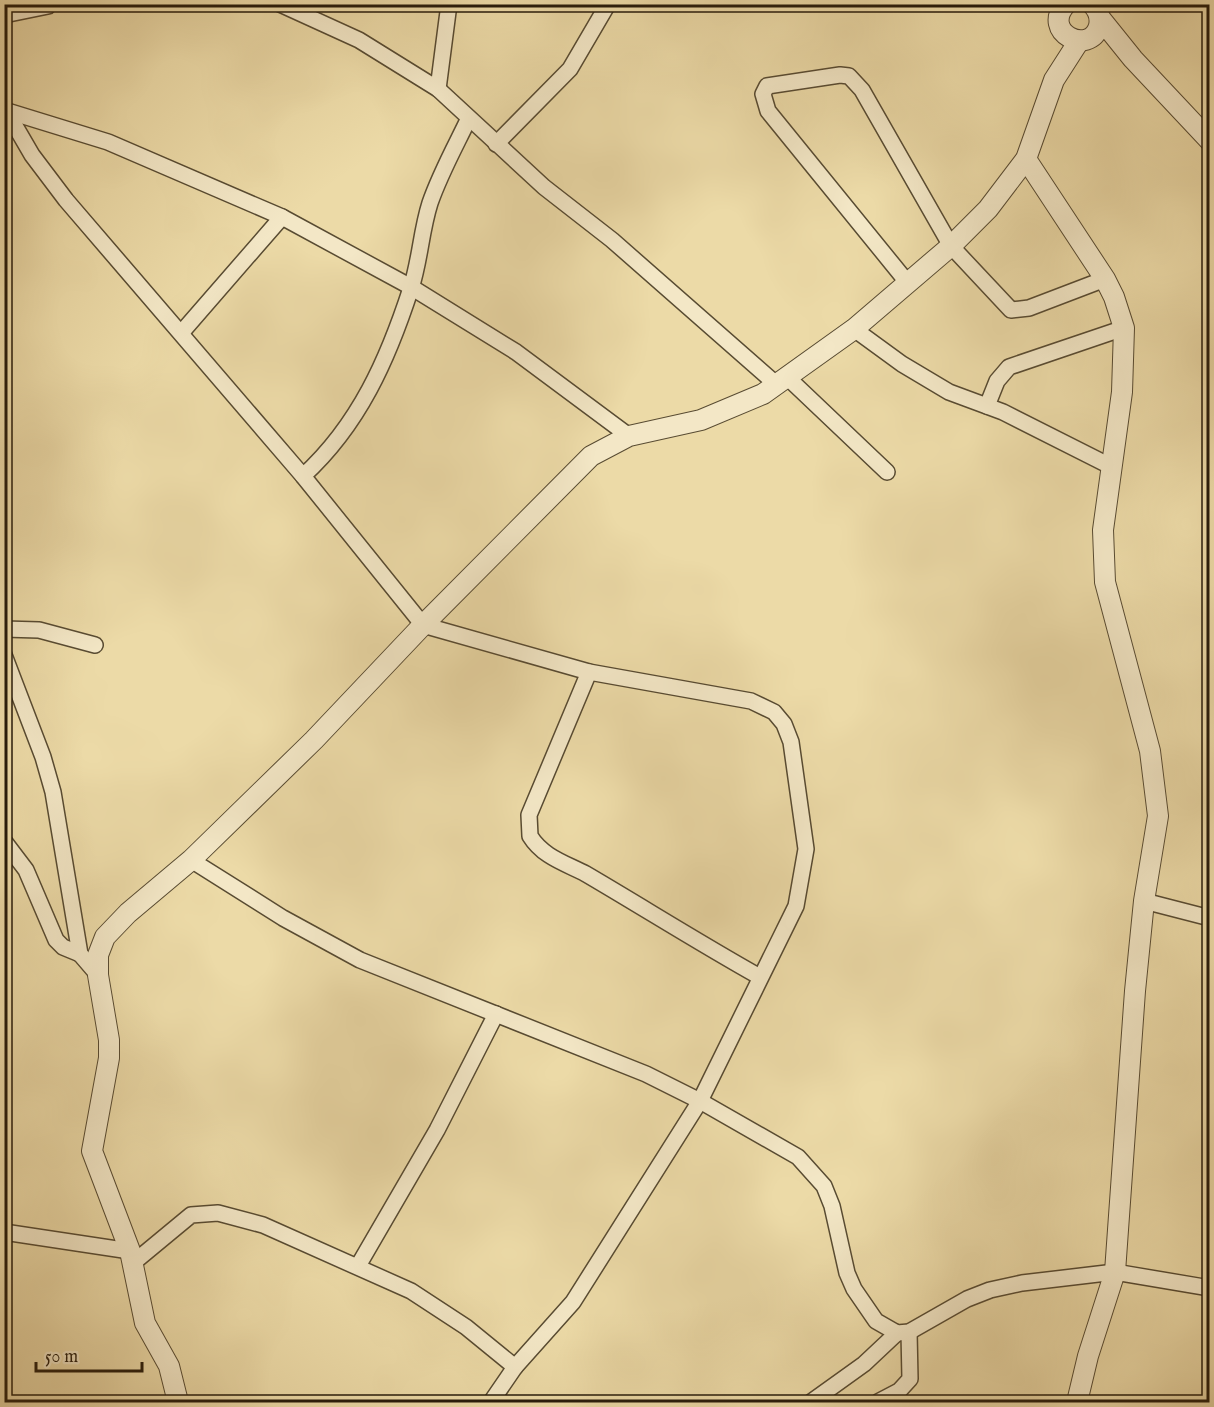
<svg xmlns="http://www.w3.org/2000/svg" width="1214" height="1407" viewBox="0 0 1214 1407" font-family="'IM FELL English',serif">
	<rect width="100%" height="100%" fill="#ecdaa7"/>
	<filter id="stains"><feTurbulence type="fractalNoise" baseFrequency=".00333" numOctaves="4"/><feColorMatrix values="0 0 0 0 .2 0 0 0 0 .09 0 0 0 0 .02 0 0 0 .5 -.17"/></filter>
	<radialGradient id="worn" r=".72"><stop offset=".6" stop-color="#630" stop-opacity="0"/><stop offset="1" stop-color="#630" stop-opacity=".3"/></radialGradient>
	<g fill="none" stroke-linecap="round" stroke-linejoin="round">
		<g stroke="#584b32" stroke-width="18">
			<g id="minor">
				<polyline points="280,4 359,40 438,89 544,187 612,240 777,385"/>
				<polyline points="4,15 48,6"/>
				<polyline points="438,89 449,4"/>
				<polyline points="4,110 108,142 282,217 411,287 516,352 629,436"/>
				<polyline points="7,112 32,155 66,200 303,476 423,625 589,672 751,701 774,712 784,724 791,742 806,849 796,906 700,1101 573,1302 515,1367"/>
				<polyline points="496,144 570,69 608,4"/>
				<polyline points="907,282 768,111 763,94 767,86 840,75 849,76 862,90 951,246 1011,310 1029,308 1105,279"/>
				<polyline points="854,329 902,364 949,392 1003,412 1112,467"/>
				<polyline points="182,332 282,217"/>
				<polyline points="787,377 887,472"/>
				<polyline points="987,406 997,381 1009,367 1124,328"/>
				<path d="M303,476C359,425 388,359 411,288C420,261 421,231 430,203C440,174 455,147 468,120"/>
				<polyline points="4,629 39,630 95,645"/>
				<polyline points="4,655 43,757 53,792 80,954 98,975"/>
				<path d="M589,672L529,815L530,836C543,857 565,863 586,874C644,908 701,944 760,977"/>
				<polyline points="4,841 26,870 56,940 63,947 80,954"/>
				<polyline points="191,860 283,918 360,960 646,1074 700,1101 798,1157 824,1186 832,1206 847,1273 854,1289 876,1321 897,1333 909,1332 967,1299 990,1290 1022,1283 1115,1272 1210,1288"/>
				<polyline points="1144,901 1210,918"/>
				<polyline points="4,1232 130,1251"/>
				<polyline points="133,1263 191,1215 218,1213 263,1225 411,1291 466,1327 515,1367 491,1402"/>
				<polyline points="358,1266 437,1130 496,1014"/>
				<polyline points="811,1402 864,1364 897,1333"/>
				<polyline points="878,1402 899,1391 910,1379 909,1332"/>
			</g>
		</g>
		<g stroke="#584b32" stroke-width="22">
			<g id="tertiary">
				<path d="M1066,4C1040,32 1090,57 1099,26C1101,17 1098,10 1092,4"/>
				<polyline points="1100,18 1133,59 1210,141"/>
				<polyline points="1026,159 1105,279 1114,297 1124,328 1122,392 1103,530 1105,582 1150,751 1158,816 1144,901 1135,991 1115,1272 1088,1356 1077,1402"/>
				<polyline points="178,1402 169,1366 145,1323 130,1251 92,1151 109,1058 109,1040 98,975 98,955 105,937 128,913 191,860 314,740 423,625 591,456 629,436 701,420 763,394 854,329 951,246 988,209 1026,159 1054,80 1079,41"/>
			</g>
		</g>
		<use href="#minor" stroke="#f3e7c6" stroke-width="15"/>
		<use href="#tertiary" stroke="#f3e7c6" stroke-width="20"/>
	</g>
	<rect width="1214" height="1407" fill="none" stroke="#ecdaa7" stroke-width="24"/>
	<rect x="6" y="6" width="1202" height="1395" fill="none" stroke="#271b0b" stroke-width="3"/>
	<rect x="12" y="12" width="1190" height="1383" fill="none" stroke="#271b0b" stroke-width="1.5"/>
	<path d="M36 1362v9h106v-9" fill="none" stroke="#271b0b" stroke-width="3"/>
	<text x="45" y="1362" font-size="18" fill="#271b0b" stroke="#f3e7c6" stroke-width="4.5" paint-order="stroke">50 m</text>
	<rect width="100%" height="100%" filter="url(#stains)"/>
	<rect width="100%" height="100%" fill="url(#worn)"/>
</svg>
